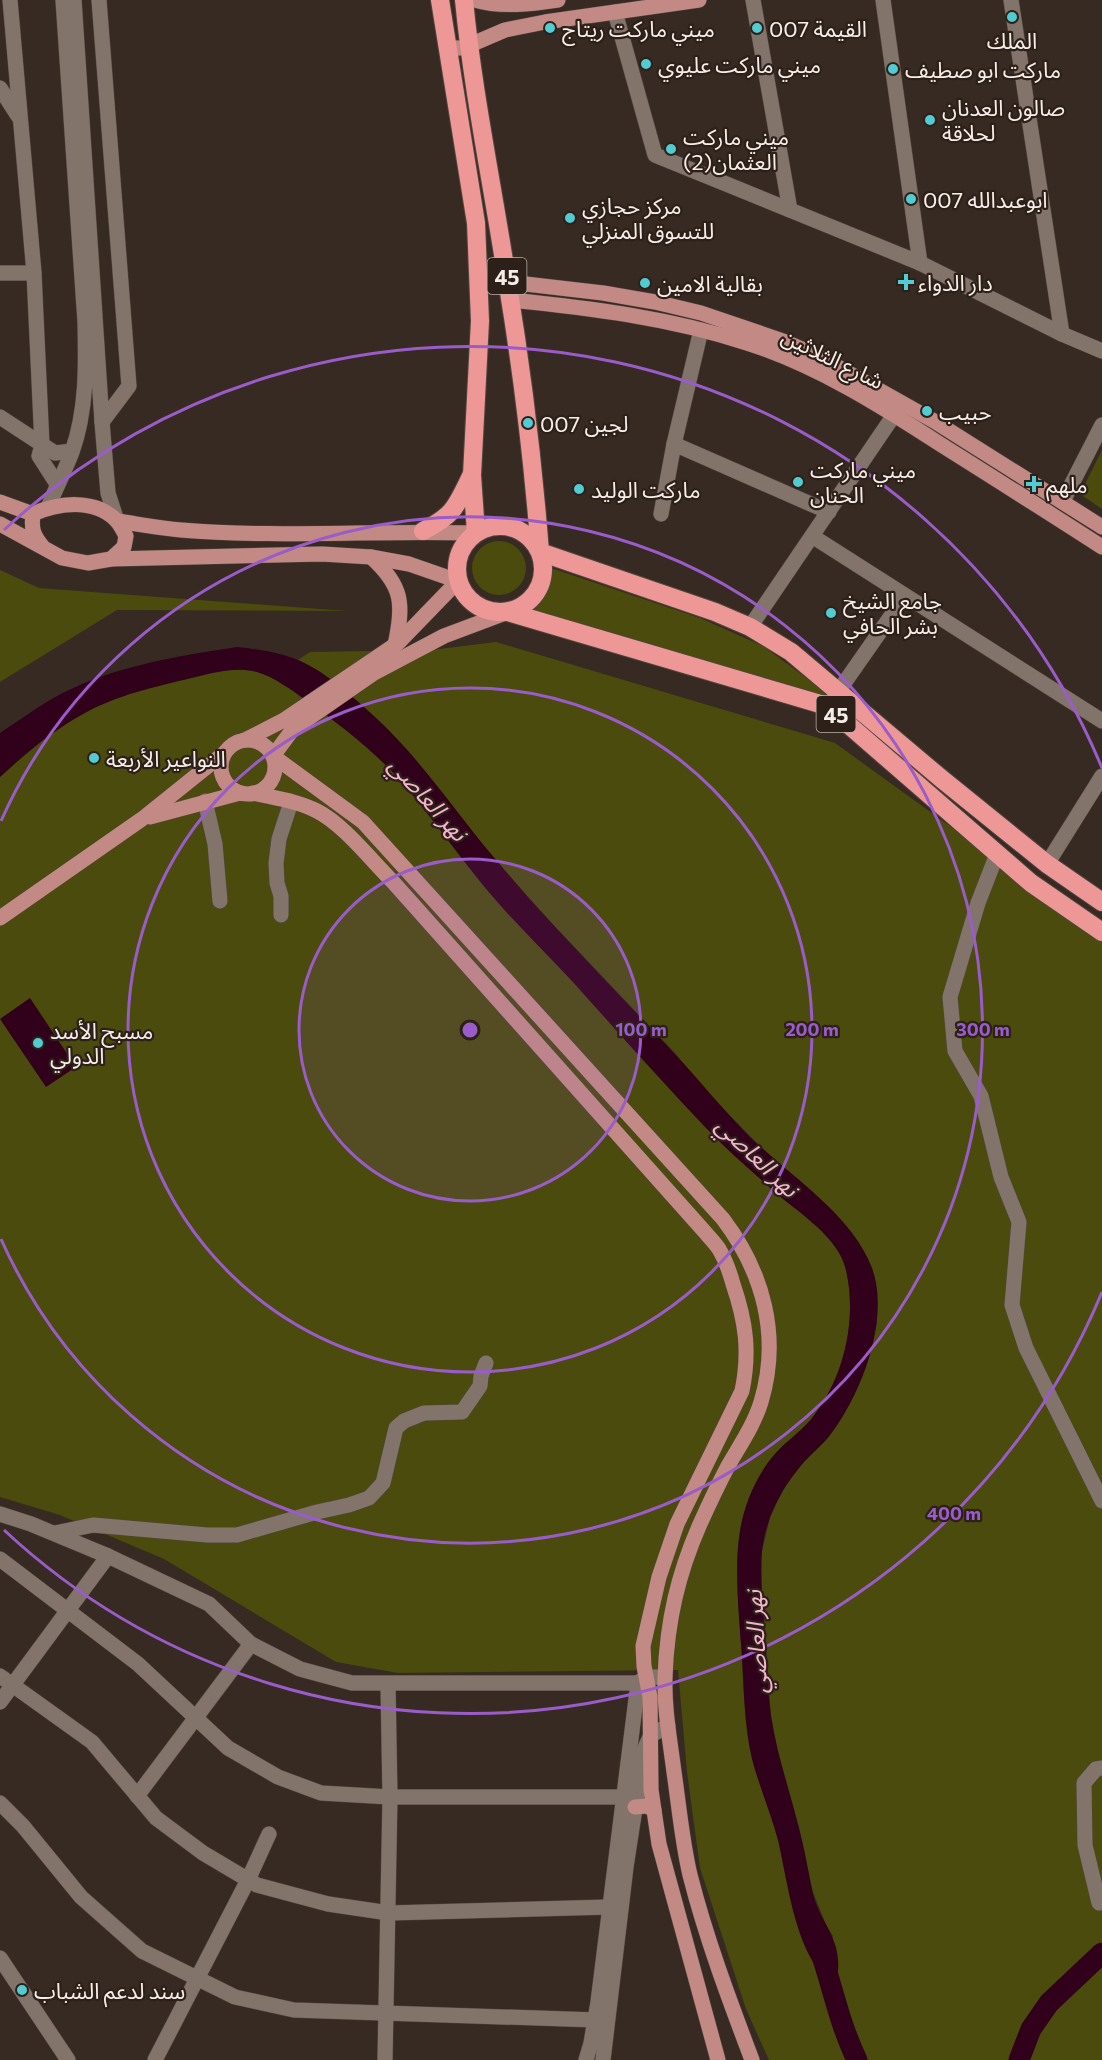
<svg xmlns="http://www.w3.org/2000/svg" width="1102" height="2060" viewBox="0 0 1102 2060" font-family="Commissioner,'Noto Sans Arabic',sans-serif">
	<rect width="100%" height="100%" fill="#372a22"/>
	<g fill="#4a4b0c">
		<polygon points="1102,450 1102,509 1080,494"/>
		<circle cx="499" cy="568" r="27"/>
		<path d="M548,567L700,618L763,646L827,693L825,697L525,608C538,596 546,585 548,567Z"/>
		<polygon points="0,570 39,588 347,611 117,610 0,682"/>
		<path d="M496,642L835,743L1102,936V2060H769L746,2009L700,1868L687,1772L678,1670L398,1673L336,1662L164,1559L60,1515L0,1497V777C26,753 52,731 83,714C116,695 155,687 191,678C212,673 235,666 257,672C275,677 291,690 306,700C339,724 372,749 400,780C435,820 465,866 501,906C524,932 549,956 573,982C617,1031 662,1081 707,1129C729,1152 754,1173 777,1194C801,1214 839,1238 846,1270C857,1318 845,1375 815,1414C804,1430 787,1440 775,1454C757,1474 744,1505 740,1531C734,1566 739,1610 741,1645C743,1677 744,1709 749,1740C754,1774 769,1807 778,1840C787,1876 797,1960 830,1979L833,1936L826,1925L813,1892L799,1827L778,1755L771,1716L762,1589V1551L770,1517L784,1488L802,1464L828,1437L854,1395L868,1361L877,1323L844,1223L754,1140L710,1095L675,1053L531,901L473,833L323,674L298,660L310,652L431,650Z"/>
	</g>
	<g fill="#31001b">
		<path d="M237,647C256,649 275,652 293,658C323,669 351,695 374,716C422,760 455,812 497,861C552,927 613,987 671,1050C700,1080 725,1113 755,1142C794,1178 853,1217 872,1268C891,1320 860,1398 827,1439C820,1447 811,1454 804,1462C782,1487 766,1517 762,1551C759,1575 763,1601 764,1625C766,1655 767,1686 771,1716C777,1755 790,1791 799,1829C805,1850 808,1872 813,1894C821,1924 841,1938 838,1971L830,1979C796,1959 787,1877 778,1840C771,1813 759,1786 752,1759C744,1725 744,1689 742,1655C739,1618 734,1567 740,1531C744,1505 757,1474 775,1454C787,1440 804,1430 815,1414C845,1375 857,1318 846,1270C839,1238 801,1214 777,1194C754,1173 729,1152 707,1129C661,1081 617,1031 573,982C549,956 524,932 501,906C465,866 435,820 400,780C372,749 339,724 306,700C291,690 275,677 257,672C235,666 212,673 191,678C155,687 116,695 83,714C52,731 26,753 0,777V733C17,722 33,710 50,700C107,667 173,657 237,647Z"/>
		<polygon points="30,998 76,1067 46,1087 0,1019"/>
	</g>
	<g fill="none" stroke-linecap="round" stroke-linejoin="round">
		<g stroke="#31001b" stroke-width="21">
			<path d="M821,1953C833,1989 840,2025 857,2060"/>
			<polyline points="1019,2060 1031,2029 1049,2003 1102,1953"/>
		</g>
		<g stroke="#524740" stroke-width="16">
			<g id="minor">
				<polyline points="10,0 34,273 42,445 39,456 57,484"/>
				<polyline points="74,0 102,422 108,493 117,521"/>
				<polyline points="99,0 129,386 102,422"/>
				<polyline points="753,0 790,210"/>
				<polyline points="883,0 920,263"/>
				<polyline points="1011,0 1062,334"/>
				<polyline points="615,12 655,155 920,263 1062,334 1102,351"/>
				<polyline points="0,88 18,116"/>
				<polyline points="0,273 34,273"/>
				<polyline points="0,417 55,453 72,451"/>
				<polyline points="674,444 829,512"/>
				<polyline points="1063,501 1102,425"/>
				<path d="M48,508C55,489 65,471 72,452C87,410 86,365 85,322L63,0"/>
				<polyline points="661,514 674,444 701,330"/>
				<polyline points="812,536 1102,721"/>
				<polyline points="750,627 894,415"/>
				<polyline points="833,699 905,596"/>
				<polyline points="205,801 215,844 220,901"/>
				<polyline points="997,854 978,903 950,997 955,1051 981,1096 1001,1177 1019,1222 1012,1305 1026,1348 1102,1501"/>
				<polyline points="1047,864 1102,776"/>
				<polyline points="281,915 281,896 277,883 276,863 279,839 291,802"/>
				<polyline points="0,1514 31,1524 108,1556 209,1604 251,1644 300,1669 352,1683 638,1683"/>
				<polyline points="55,1533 93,1525 207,1535 237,1535 317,1512 349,1505 369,1498 383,1483 396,1428 404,1421 424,1413 462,1412 480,1386 481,1376 486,1363"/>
				<polyline points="0,1559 138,1664 228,1748 278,1777 321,1793 390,1797 623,1797"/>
				<polyline points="0,1676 92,1742 156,1818 203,1853 257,1885 328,1904 389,1913 609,1907"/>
				<polyline points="0,1702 108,1556"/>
				<polyline points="137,1796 251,1644"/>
				<polyline points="0,1803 23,1826 81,1897 142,1951 235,1997 294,2010 596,2020"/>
				<polyline points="1099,1903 1085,1845 1084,1783 1096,1769 1102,1768"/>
				<polyline points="0,1958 68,2060"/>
				<polyline points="155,2060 248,1880 269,1834"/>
				<polyline points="385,2060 390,1797 388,1685"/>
				<polyline points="586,2060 591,2043 598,2002 638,1683 646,1677 665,1677"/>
				<polyline points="603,2060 626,1867 644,1750 651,1735 668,1726"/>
			</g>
		</g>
		<g stroke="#524740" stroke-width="16">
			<g id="major">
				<path d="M475,0C502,8 531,4 558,0"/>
				<polyline points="447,48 463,48 505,30 545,22 699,0"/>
				<polyline points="508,282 603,293 655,302 701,313 786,342 822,358 934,421 1102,527"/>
				<path d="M510,300C591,308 670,318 747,343C816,365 880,405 940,444C994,478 1048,512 1102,547"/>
				<polyline points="0,502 33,514"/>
				<path d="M117,521C138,524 159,528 181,530C279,538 378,530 476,533"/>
				<path d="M0,524L62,558L88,563L111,559L124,547L126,536C123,530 120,524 116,520C94,498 58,503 33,514C31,529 33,535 43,547"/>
				<path d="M371,557C403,586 404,604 395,645"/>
				<polyline points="111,559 322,554 371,557 409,564 458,581 398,643 284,720 245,740"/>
				<path d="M508,612L444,636L374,673L293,729L273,756L363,822L723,1219C763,1272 781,1336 761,1402C754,1425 740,1445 728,1466C718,1485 709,1504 700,1524C678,1574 667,1621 665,1677C664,1709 670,1740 674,1772C679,1806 682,1841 690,1875C706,1938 729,1999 752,2060"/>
				<circle cx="248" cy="767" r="27"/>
				<path d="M253,793C274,798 298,801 317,811C343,824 372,861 393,882L704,1231C709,1237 715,1243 719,1249C725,1259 730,1273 733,1284C746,1322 750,1352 742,1391L677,1524L659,1577L643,1646L644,1666L650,1697L651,1790L659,1844L718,2060"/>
				<polyline points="150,817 240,793"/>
				<polyline points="0,918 142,819 223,754"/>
				<polyline points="635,1807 647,1806 654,1810"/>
			</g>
		</g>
		<g stroke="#524740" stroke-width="20">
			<g id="highway">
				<polyline points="440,0 476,223 480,321 472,475 476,533"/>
				<path d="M464,0C473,94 493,187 507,280C522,370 533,461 540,552L715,612L750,627L791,652L943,780L1047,864L1102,902"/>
				<circle cx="500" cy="569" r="43"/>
				<path d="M423,531C454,515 456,507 471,476"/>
				<polyline points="508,612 827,706 1031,883 1102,932"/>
			</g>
		</g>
		<use href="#minor" stroke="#83746b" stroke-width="15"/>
		<use href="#major" stroke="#c38a85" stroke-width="15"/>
		<use href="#highway" stroke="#ed9896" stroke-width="18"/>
	</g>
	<circle cx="470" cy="1030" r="171" fill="#9a5cc9" fill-opacity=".12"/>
	<g fill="none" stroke="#9a5cc9" stroke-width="3">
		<circle cx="470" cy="1030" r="171"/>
		<circle cx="470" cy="1030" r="342"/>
		<path d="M1 821A513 513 0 1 1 1 1239"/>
		<path d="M1102 1292A684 684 0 0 1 4 1530M4 530A684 684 0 0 1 1102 768"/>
	</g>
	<g fill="#51ccd3" stroke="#2d2019" stroke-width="2">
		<circle cx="1012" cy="17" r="6"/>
		<circle cx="550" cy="28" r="6"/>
		<circle cx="757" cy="28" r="6"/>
		<circle cx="646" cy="64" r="6"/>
		<circle cx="893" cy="69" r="6"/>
		<circle cx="930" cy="120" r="6"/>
		<circle cx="671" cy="149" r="6"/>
		<circle cx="911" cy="199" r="6"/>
		<circle cx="570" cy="218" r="6"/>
		<path d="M903 273h6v6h6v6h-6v6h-6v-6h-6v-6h6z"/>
		<circle cx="645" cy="283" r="6"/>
		<circle cx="927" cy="411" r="6"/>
		<circle cx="528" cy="423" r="6"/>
		<circle cx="798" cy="482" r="6"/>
		<path d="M1031 475h6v6h6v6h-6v6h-6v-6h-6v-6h6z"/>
		<circle cx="579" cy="489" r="6"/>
		<circle cx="831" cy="613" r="6"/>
		<circle cx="94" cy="758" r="6"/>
		<circle cx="38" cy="1043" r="6"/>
		<circle cx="22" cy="1990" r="6"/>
	</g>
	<g text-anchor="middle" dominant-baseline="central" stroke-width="4.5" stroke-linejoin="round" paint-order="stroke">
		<g fill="#2d2019" stroke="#bab0aa" stroke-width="1.5">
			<rect x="487.5" y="258" width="39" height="36" rx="4.5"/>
			<rect x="816.5" y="696" width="39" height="36" rx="4.5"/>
		</g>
		<g font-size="21" font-weight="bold" fill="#f6ede8">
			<text x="507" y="276">45</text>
			<text x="836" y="714">45</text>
		</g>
		<g font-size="22" fill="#f6ede8" stroke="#2d2019" text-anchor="start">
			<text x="562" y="28">ميني ماركت ريتاج</text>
			<text x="769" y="28">القيمة 007</text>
			<text x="1012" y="40" text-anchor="middle">الملك</text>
			<text x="658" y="64">ميني ماركت عليوي</text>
			<text x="905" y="69">ماركت ابو صطيف</text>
			<text x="942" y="107">صالون العدنان<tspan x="942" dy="25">لحلاقة</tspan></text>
			<text x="683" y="136">ميني ماركت<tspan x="683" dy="25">العثمان(2)</tspan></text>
			<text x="923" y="199">ابوعبدالله 007</text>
			<text x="582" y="205">مركز حجازي<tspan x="582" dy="25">للتسوق المنزلي</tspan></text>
			<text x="918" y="282">دار الدواء</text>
			<text x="657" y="283">بقالية الامين</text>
			<text x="939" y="411">حبيب</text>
			<text x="540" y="423">لجين 007</text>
			<text x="810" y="469">ميني ماركت<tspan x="810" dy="25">الحنان</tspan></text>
			<text x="1046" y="484">ملهم</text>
			<text x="591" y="489">ماركت الوليد</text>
			<text x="843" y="600">جامع الشيخ<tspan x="843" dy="25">بشر الحافي</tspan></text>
			<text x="106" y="758">النواعير الأربعة</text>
			<text x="50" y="1030">مسبح الأسد<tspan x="50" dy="25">الدولي</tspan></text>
			<text x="34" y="1990">سند لدعم الشباب</text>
		</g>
		<g font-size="22" fill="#f6ede8" stroke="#2d2019">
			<text transform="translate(833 358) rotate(26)">شارع الثلاثين</text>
		</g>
		<g font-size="24" font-style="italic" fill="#f6b3d0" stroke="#2d2019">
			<text transform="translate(429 798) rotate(48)">نهر العاصي</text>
			<text transform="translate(758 1156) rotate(44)">نهر العاصي</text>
			<text transform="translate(755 1642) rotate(-93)">نهر العاصي</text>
		</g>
	</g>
	<circle cx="470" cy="1030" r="9" fill="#9a5cc9" stroke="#2d2019" stroke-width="3"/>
	<g font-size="18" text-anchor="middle" font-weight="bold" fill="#9a5cc9" stroke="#2d2019" stroke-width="4.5" stroke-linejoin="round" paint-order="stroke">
		<text x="641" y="1036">100 m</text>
		<text x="812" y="1036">200 m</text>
		<text x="983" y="1036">300 m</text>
		<text x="954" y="1520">400 m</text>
	</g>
</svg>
